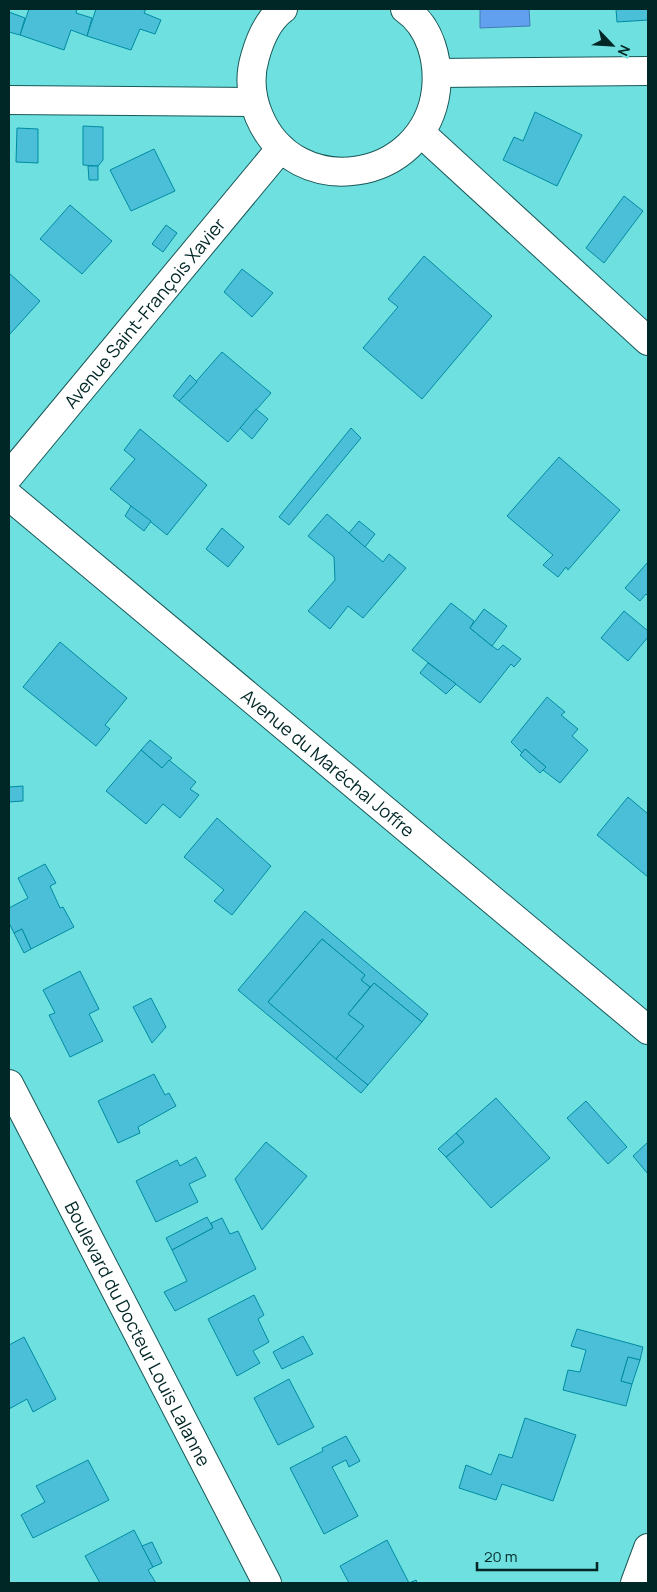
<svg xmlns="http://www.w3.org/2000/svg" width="657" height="1592" viewBox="0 0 657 1592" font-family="Manrope,sans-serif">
	<rect width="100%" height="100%" fill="#6ee0df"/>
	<polygon fill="#60a0ef" stroke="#437bb3" points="480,9 529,9 530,26 480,28"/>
	<g fill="#4bbfd8" stroke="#008ba2">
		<polygon points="29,9 77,9 76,13 92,18 87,36 71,30 64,50 20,35"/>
		<polygon points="96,9 146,9 144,13 161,20 155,34 140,29 131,50 87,36"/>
		<polygon points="616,9 648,9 648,20 617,22"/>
		<polygon points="9,12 25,18 20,35 9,32"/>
		<polygon points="535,112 582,135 557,186 503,160 514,137 523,141"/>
		<polygon points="83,126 103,127 103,160 98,166 83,165"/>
		<polygon points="17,128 38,129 38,163 16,162"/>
		<polygon points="154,149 175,191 131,211 110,170"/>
		<polygon points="88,166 98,166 98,180 89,180"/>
		<polygon points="624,196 643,211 604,263 586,248"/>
		<polygon points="70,205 112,241 82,274 40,239"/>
		<polygon points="166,225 177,233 163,252 152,244"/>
		<polygon points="424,256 492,316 422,399 363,348 398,307 388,299"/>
		<polygon points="242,269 273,293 252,317 224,292"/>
		<polygon points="9,273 40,301 10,334 9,333"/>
		<polygon points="222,352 271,393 228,442 179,401"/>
		<polygon points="190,375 197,382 179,401 173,396"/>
		<polygon points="256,409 268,419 252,439 240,428"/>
		<polygon points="351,428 361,438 289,525 279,517"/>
		<polygon points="140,429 207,485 167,535 110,489 135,459 124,450"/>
		<polygon points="559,457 620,510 568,570 566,567 558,577 543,565 553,555 507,516"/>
		<polygon points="131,506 151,521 144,531 125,516"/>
		<polygon points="327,514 383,562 389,554 406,568 363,618 348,606 330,629 308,611 335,580 334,557 308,536"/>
		<polygon points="359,521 375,534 365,547 349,533"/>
		<polygon points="222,528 244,547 228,567 206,549"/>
		<polygon points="648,562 648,596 646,594 640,601 625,588"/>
		<polygon points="451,603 474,621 470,628 492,646 498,650 503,645 521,659 514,667 511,664 480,703 412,650"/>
		<polygon points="484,609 507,626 492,646 470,628"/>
		<polygon points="624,611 648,631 648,637 628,661 601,638"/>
		<polygon points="60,642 127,698 105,725 110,729 96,746 23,687"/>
		<polygon points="428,663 456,684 446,694 420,673"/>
		<polygon points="547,697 565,712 561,715 578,729 572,736 588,750 560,783 543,770 546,767 525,749 522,753 511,742"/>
		<polygon points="150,740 172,758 162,768 141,750"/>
		<polygon points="525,749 546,767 540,773 520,755"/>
		<polygon points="141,750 162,768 169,760 196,782 190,789 199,795 180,818 163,804 146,824 106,791"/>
		<polygon points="23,786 23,801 9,802 9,787"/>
		<polygon points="628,797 648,814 648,877 597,835"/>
		<polygon points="217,818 271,866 232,915 214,901 224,890 184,857"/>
		<polygon points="45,864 56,883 50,886 60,908 63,907 74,927 31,949 22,929 14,933 9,923 9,908 28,898 18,878"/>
		<polygon points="305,911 428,1014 422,1022 374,983 370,987 361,980 365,975 322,939 268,1002 368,1085 361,1093 238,990"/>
		<polygon points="22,929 31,949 24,953 14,933"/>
		<polygon points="322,939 365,975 361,980 370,987 348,1014 364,1026 336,1059 268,1002"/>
		<polygon points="80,971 99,1009 89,1014 103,1041 70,1057 49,1015 55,1013 43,990"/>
		<polygon points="374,983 422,1022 368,1085 336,1059 364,1026 348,1014"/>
		<polygon points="151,998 166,1027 152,1043 133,1007"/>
		<polygon points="154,1074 165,1095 169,1093 176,1106 138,1127 140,1133 118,1143 98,1101"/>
		<polygon points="496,1098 550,1158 491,1208 446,1157 464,1142 456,1133"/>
		<polygon points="586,1101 627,1147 608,1164 567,1118"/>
		<polygon points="456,1133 464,1142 446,1157 438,1149"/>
		<polygon points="266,1142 307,1176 262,1230 235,1179"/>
		<polygon points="648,1142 648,1174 633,1156"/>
		<polygon points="196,1157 206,1176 189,1184 198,1202 156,1222 136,1181 177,1160 180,1166"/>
		<polygon points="207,1217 213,1228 172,1250 166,1238"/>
		<polygon points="222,1218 230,1234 238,1231 256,1269 175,1311 164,1292 187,1281 172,1250 213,1228 211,1223"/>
		<polygon points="254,1295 264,1315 258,1319 269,1342 253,1351 260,1363 237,1376 208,1319"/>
		<polygon points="577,1329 643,1347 640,1360 628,1357 621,1381 632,1384 626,1406 563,1390 568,1370 580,1372 586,1350 571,1346"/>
		<polygon points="303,1336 313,1354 282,1369 273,1352"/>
		<polygon points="24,1337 56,1399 33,1412 27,1399 9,1409 9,1345"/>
		<polygon points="628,1357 640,1360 632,1384 621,1381"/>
		<polygon points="289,1379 314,1427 278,1445 254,1398"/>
		<polygon points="525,1418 576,1435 553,1501 502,1484 496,1500 459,1488 466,1465 491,1475 499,1454 512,1458"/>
		<polygon points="346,1436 360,1461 349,1467 346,1460 332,1467 358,1516 324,1534 290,1468 323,1451 322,1448"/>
		<polygon points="88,1460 109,1500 33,1538 21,1515 45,1502 36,1486"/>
		<polygon points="134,1530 153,1567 148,1570 156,1583 100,1583 85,1556"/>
		<polygon points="387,1540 409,1583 416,1580 417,1583 349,1583 340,1566"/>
		<polygon points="152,1542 162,1563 153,1567 142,1546"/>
	</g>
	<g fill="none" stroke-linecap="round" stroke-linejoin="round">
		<g stroke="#195858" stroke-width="30">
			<g id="minor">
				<path d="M283,9C268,20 260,39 255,57C249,77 251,97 259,116C295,203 425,183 436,90C439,61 431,27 405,9"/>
				<polyline points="438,73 648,71"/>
				<polyline points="9,100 253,102"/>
				<polyline points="421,133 648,341"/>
				<path id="s1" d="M9,476L281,148"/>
				<path id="s2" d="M9,496L648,1030"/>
				<path id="s3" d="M9,1084L267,1583"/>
				<polyline points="635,1583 648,1548"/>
			</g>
		</g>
		<use href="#minor" stroke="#fff" stroke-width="28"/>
	</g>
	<g text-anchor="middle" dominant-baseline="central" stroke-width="4" stroke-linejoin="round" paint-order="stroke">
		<g font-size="18" fill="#002626" stroke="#6ee0df">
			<text stroke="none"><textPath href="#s1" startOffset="212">Avenue Saint-François Xavier</textPath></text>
			<text stroke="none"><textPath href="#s2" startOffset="416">Avenue du Maréchal Joffre</textPath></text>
			<text stroke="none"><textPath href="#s3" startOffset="281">Boulevard du Docteur Louis Lalanne</textPath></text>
		</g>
	</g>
	<rect width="657" height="1592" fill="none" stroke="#002626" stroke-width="20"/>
	<g transform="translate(612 45) rotate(115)" stroke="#6ee0df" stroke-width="4" paint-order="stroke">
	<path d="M0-4L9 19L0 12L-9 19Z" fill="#002626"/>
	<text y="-8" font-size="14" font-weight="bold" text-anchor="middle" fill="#002626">N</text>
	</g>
	<path d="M477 1562v8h120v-8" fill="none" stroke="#002626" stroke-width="2.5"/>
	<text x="484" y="1562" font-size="15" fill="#002626" stroke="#6ee0df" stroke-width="4" paint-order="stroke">20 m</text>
</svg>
